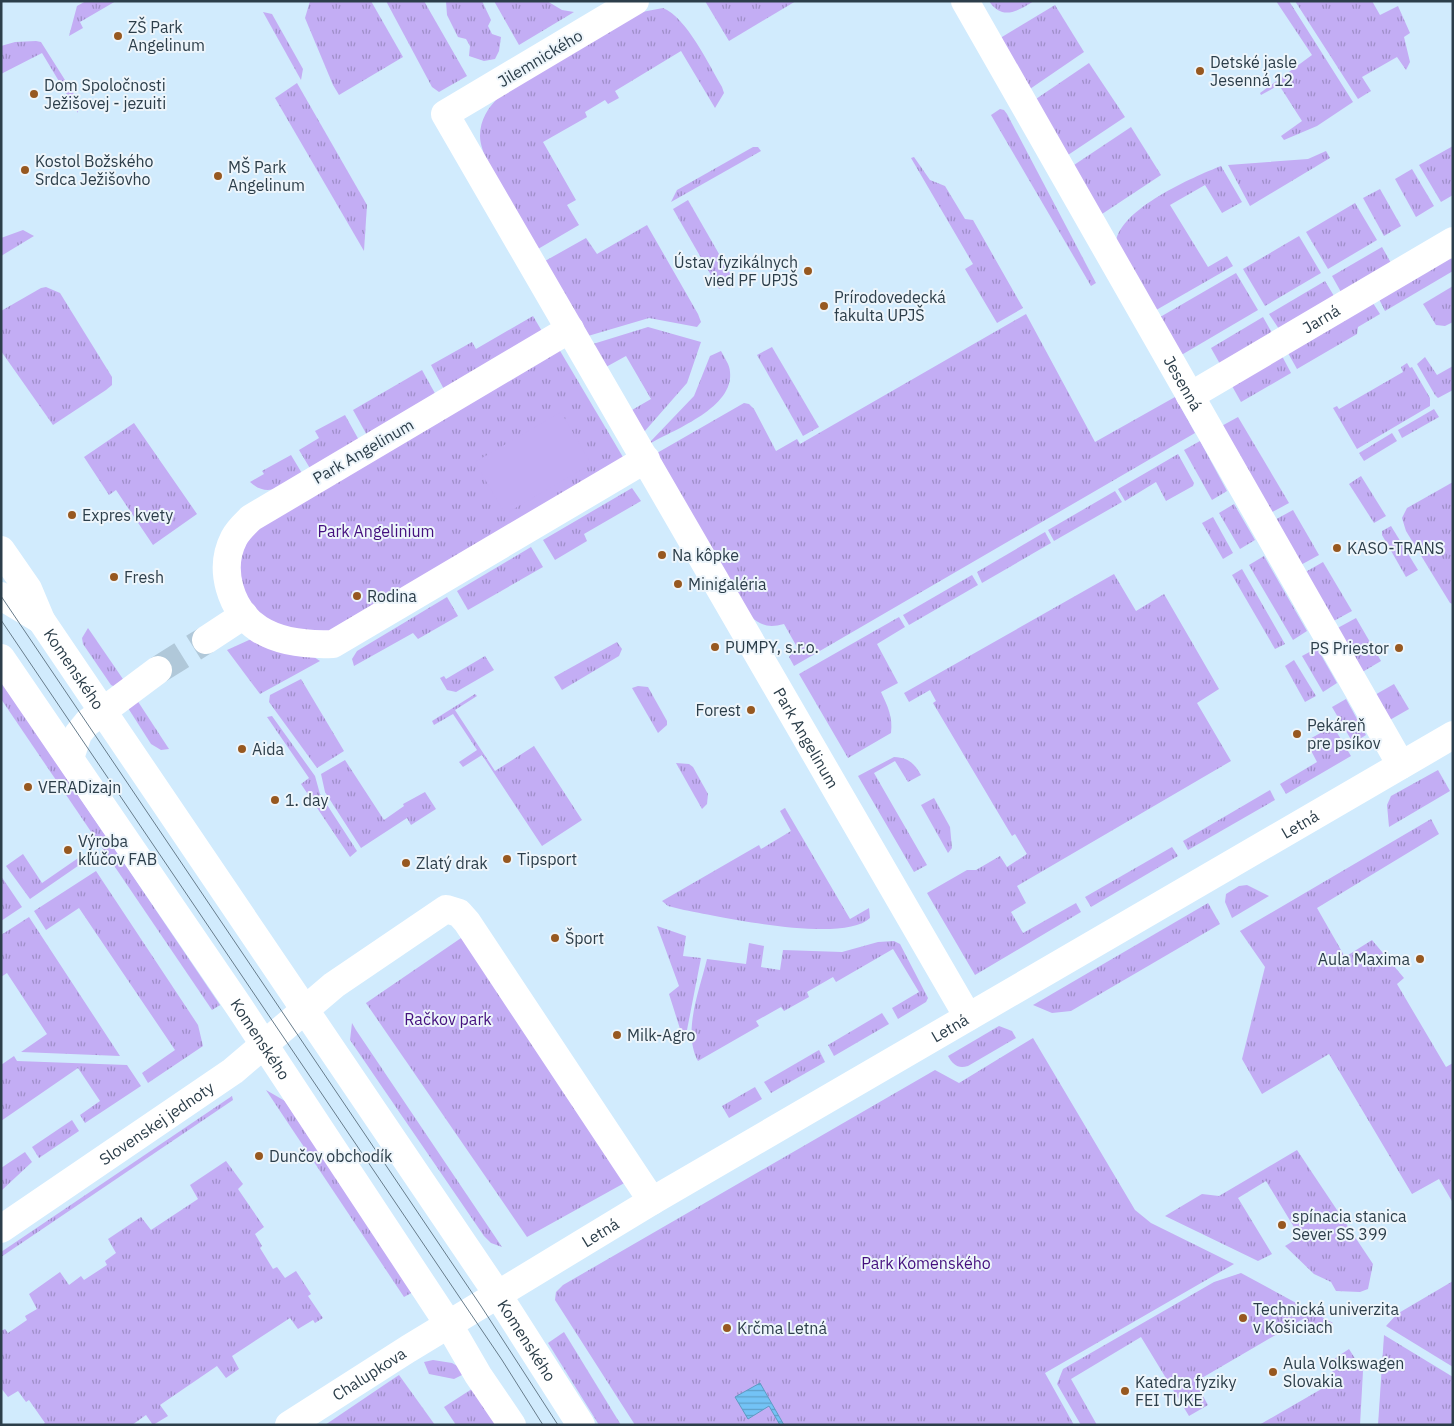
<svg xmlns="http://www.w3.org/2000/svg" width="1454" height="1426" viewBox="0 0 1454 1426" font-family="'IBM Plex Sans',sans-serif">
	<defs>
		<pattern id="grass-tufts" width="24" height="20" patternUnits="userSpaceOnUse" patternTransform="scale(1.25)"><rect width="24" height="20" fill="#c3adf4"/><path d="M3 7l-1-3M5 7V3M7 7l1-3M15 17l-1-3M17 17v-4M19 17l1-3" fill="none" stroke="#9f8ec8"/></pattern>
		<pattern id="water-rules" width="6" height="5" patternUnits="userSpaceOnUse" patternTransform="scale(1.25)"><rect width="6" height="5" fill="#73c3f6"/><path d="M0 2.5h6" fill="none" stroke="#5fa0c9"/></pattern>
	</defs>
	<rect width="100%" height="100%" fill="#d1ebfd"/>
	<g fill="url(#grass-tufts)">
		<polygon points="86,1 116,1 80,22 83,28 69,36 77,6"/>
		<polygon points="310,1 371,1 403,57 339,95 333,85 305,18"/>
		<polygon points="386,1 424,1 467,76 439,92 432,87"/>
		<polygon points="446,1 482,1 491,20 488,26 492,34 501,37 499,51 495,59 484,61 469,56 470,46 466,39 458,37 447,15"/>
		<polygon points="494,1 547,1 562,10 574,12 519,45"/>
		<polygon points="705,1 796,1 729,41"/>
		<path d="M989,1H1034C1018,11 1002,21 989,1Z"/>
		<polygon points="1276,1 1289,1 1353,102 1317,126 1284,140 1281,136 1302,121 1279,85 1261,95 1260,93 1312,55"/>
		<polygon points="1295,1 1372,1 1380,15 1398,6 1410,33 1404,37 1410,62 1406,70 1397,57 1362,77 1371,91 1358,99"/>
		<polygon points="1055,5 1084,52 1027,91 997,40"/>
		<path d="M663,8C687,18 709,65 722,87L724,93L715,108L681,51L615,91L619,98L608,104L605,100L585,112L587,117L543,142L576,200L567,205L579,225L538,249C523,224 480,162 480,136C480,120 488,107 500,96L642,12Z"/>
		<polygon points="263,12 272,14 303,69 301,80"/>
		<polygon points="36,41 41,42 77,99 78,113 42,53 1,74 1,46 15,42"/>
		<polygon points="1089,63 1125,117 1065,157 1033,101"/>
		<polygon points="297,83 367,205 364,251 275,98"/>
		<polygon points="1000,109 1004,110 1007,114 1096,283 1091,286 991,115"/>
		<polygon points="1131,127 1161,175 1099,216 1071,167"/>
		<polygon points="1453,146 1453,195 1441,202 1419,165"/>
		<polygon points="753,147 758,147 761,151 671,202 677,190"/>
		<polygon points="1326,151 1330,158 1250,206 1228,165 1308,159"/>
		<polygon points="914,157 930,180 945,186 965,219 973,220 1023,308 997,323 965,269 973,264 911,158"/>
		<path d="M1221,166L1242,202L1222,213L1205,185L1170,205L1208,267L1227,256L1233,266L1151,313L1116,242C1120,209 1193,177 1221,166Z"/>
		<polygon points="1412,169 1434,206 1416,217 1395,179"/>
		<polygon points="1380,189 1401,226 1384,236 1363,198"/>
		<polygon points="688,200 734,280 719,289 673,209"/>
		<polygon points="1355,203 1377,240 1328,269 1306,232"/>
		<polygon points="647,225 698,314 701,322 697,327 649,318 588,336 545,261 586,238 597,254"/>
		<polygon points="23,230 34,236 1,256 1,238"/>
		<polygon points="1299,236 1321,273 1265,306 1243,269"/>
		<polygon points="1382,247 1391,263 1341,292 1332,276"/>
		<polygon points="1450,257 1453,261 1453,271 1385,311 1379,299"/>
		<polygon points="1236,273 1258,310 1178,357 1155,320"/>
		<polygon points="1325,281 1334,296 1279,329 1269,314"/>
		<polygon points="1453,286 1453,322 1445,326 1436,325 1423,304"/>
		<polygon points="46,287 60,293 112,377 112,385 106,390 53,425 1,351 1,311 41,288"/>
		<polygon points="1373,303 1380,314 1358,327 1357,334 1297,369 1288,353"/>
		<path d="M1026,314L1095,442L1175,397L1195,433L794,666L789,657L797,647L784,624C769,628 761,626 749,615L657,453L744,403L749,404L754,409L776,451L797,439L800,444Z"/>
		<polygon points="533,316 543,333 446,393 431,365 472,342 476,349"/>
		<polygon points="1263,317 1272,333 1220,364 1211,348"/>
		<polygon points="648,327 701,342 687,383 644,432 632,410 651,399 626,356 606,367 593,344"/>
		<polygon points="553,339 630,469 319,645 244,615 234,537"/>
		<polygon points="772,347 819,427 803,436 757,355"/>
		<path d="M721,351C724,357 730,365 730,372C734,407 676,429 651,443L650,442L694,396L710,356Z"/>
		<polygon points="1282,356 1291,373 1241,402 1232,386"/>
		<polygon points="1425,357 1437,375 1453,366 1453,390 1438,398 1435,395 1417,364"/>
		<polygon points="1407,363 1410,368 1412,367 1430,398 1430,406 1357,449 1333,408 1337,406 1339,409 1403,372 1401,367"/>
		<polygon points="422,370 437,397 368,437 353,410"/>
		<polygon points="1434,409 1439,417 1402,438 1398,430"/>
		<polygon points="345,415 360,442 311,470 299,450 319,438 315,431"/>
		<polygon points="1238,417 1289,503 1267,515 1218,428"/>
		<polygon points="134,423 197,514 153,545 116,490 109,495 84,457"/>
		<polygon points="1392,433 1397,441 1364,461 1359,453"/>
		<polygon points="1200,441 1227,491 1212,500 1184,450"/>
		<polygon points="1178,454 1194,483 1193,486 1166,501 1156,482 1125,501 1118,489"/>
		<path d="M291,455L303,475C284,485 268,499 250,482L264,474L262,471Z"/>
		<polygon points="1361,476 1386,516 1374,523 1349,484"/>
		<polygon points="1453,482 1453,604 1450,603 1406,531 1402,518 1407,508"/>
		<polygon points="632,488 641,501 584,534 587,541 555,560 543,540"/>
		<polygon points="1115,491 1122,502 1054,541 1048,530"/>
		<polygon points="1234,504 1255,540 1240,549 1219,513"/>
		<polygon points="1293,510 1319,555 1297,567 1271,522"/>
		<polygon points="1213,517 1233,553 1223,559 1202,523"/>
		<polygon points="1391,526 1418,570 1406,577 1382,535 1382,531"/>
		<polygon points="1045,532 1051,543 982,583 977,572"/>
		<polygon points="531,547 543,567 468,610 457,591"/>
		<polygon points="1264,556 1307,631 1293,640 1249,565"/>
		<polygon points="1323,562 1352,611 1330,623 1302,574"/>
		<polygon points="1242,569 1285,644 1275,649 1232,575"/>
		<polygon points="1114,574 1136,611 1164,594 1219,689 1197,703 1231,761 1017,886 1026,903 1011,912 1023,933 1076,903 1081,912 975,975 927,893 967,870 976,870 1000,856 1007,867 1027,854 1015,834 1012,836 1006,826 933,703 936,701 930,690 909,702 904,693"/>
		<polygon points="972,575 978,585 909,625 903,615"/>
		<polygon points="447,597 458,616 418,639 413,633 354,666 352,659 357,651"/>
		<path d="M899,617L905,627L877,644L898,683L881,692C888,707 893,717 891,733L848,758L799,674Z"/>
		<polygon points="1356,618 1381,661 1359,674 1334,630"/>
		<polygon points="88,628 125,682 115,687 111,685 83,644 82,638"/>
		<polygon points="258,639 311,655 320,661 260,694 227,650 249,640"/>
		<polygon points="617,642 622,649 619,656 562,690 554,677"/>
		<polygon points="1317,648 1337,683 1323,692 1302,656"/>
		<polygon points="485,656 494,670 456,692 447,690 440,678 444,676 446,679"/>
		<polygon points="1294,660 1316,696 1305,702 1285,666"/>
		<polygon points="301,679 344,751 317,768 269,702 270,695"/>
		<polygon points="1,681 220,1005 212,1010 1,699"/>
		<polygon points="1394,684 1409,709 1388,721 1373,696"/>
		<polygon points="638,686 648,687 667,721 667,725 658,733 632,688"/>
		<polygon points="475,694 477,696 455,710 495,771 534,746 582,820 542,846 482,755 463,767 459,762 477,750 453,714 434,725 432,721"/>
		<polygon points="135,697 169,749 161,750 151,744 128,708"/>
		<polygon points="1346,699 1366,735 1353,743 1332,707"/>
		<polygon points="272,716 315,776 320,794 357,851 350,857 301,784 309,778 267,717"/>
		<polygon points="1333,726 1351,756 1286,794 1280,784 1317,762 1306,741"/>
		<path d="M894,757C909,758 914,763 921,775L908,782L895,761L874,773L927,865L914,872L858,776Z"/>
		<polygon points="345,760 384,820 404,806 403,804 425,792 436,809 411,825 407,818 361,848 325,792 321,774"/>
		<polygon points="676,763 689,764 693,767 708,794 707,804 702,809"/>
		<polygon points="1438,770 1450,791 1389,827 1387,805 1391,796"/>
		<polygon points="1270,790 1275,800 1188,850 1183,841"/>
		<polygon points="934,798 950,827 952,848 948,853 921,805"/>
		<path d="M785,808L850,919L869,908L870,918C843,944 721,917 684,910L668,906L662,901L759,845L761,849L791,831L780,811Z"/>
		<polygon points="1431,819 1439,834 1317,908 1345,957 1372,940 1404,978 1397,984 1446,1067 1453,1063 1453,1203 1439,1179 1412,1194 1329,1054 1262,1094 1242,1059 1265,967 1240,931"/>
		<polygon points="1172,847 1178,856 1091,907 1085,897"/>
		<polygon points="23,854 42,883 84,854 88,859 30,899 6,866"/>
		<polygon points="96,871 198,1025 203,1046 148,1083 142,1073 175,1050 79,908 46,930 34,911"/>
		<polygon points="1,876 22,907 1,921"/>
		<polygon points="1247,885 1269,896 1232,918 1225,902 1226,894 1239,886"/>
		<polygon points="1208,903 1220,924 1071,1011 1052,1013 1033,1005"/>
		<polygon points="29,917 120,1056 21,1052 47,1034 7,973 1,977 1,935"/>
		<polygon points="657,926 686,936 683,956 701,958 687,1030 681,1032 669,994 679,986"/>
		<polygon points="464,936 628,1181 527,1237 366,1003"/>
		<path d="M894,941L900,944L928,998L926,1002L898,1019L892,1008L919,992L893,949L836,982L833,977L807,992L809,997L784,1011L781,1007L756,1021L759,1026L698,1061C682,1032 700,989 707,959L746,964L749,943L764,946L761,967L780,970L783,950L842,952L878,942Z"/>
		<polygon points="882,1013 889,1024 834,1056 828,1045"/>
		<polygon points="352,1023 356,1030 502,1247 491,1243 484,1236 350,1040"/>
		<path d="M999,1026L1012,1031L1016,1038L968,1066C958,1069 953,1065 948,1056Z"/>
		<polygon points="1033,1038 1135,1210 1151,1223 1234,1264 1045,1373 1074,1425 635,1425 555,1300 556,1292 563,1285 935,1070 959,1083"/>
		<polygon points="819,1050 825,1062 771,1093 764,1082"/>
		<polygon points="14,1056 17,1061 127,1065 141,1086 85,1123 80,1115 100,1101 78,1068 1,1121 1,1065"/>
		<polygon points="755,1087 762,1099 729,1118 722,1106"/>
		<polygon points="266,1090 285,1101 413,1292 404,1297"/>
		<polygon points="232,1096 233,1100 1,1257 1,1252"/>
		<polygon points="72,1120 79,1131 39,1158 32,1147"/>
		<polygon points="1297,1150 1373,1264 1368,1289 1360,1292 1336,1291 1331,1282 1314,1274 1285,1246 1300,1237 1266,1181 1238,1198 1272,1254 1258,1261 1165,1216 1202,1194 1219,1196"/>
		<polygon points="25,1152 32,1162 1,1191 1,1168"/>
		<polygon points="226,1161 243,1184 238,1189 264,1227 255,1234 262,1246 260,1248 273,1269 277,1267 285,1278 296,1271 311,1294 308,1296 323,1318 315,1323 313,1320 298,1329 290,1318 232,1356 239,1369 226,1378 217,1366 160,1405 168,1416 153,1425 146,1415 132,1425 42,1425 45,1423 29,1400 26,1402 18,1391 8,1397 1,1388 1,1331 5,1329 8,1333 27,1320 25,1316 37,1309 29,1294 60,1272 69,1285 81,1276 84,1280 107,1265 105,1261 116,1253 108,1239 141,1217 151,1230 198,1199 190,1185"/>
		<polygon points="1241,1273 1333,1323 1313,1335 1303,1319 1195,1382 1208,1405 1189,1416 1141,1337 1071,1379 1097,1425 1081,1425 1057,1384 1063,1369 1214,1282"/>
		<polygon points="1453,1281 1453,1367 1386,1326 1397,1314"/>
		<polygon points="564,1332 621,1425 599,1425 548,1343"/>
		<polygon points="1384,1335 1453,1377 1453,1425 1378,1425"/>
		<polygon points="1349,1349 1363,1371 1360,1425 1259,1425 1337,1380 1328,1363"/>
		<polygon points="433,1360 452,1363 468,1372 454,1379 429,1374 424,1362"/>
		<polygon points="399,1375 435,1425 325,1425 390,1381"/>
		<polygon points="478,1385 491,1404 495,1425 456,1425 444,1407"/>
	</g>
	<polygon fill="#c3adf4" points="561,412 591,464 505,514 475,462"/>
	<polygon fill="url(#water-rules)" stroke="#5e9bc2" points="760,1383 784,1425 780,1425 769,1406 748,1419 735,1397"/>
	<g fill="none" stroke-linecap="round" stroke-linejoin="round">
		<polyline stroke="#b0c8d9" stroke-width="28" stroke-dasharray="28 14" stroke-linecap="butt" points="158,670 206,640"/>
		<g stroke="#fff" stroke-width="28">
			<path id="s1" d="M635,1L445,114L968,1017"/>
			<path id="s2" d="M965,1L1401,765"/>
			<path d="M570,329L251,518C245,524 238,530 234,538C218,569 230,610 259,629C281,643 308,645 333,644L646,459"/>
			<path id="s3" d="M1190,396L1453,241"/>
			<path id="s4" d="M1,550L28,589L41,620L498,1295L581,1425"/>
			<polyline points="1,596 41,620"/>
			<polyline points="206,640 244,615"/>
			<path id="s5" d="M1,658L238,1005L449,1325L478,1375L512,1425"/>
			<polyline points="70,758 78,734 87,723 158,670"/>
			<path id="s6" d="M1,1229L233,1071L334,985L446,909L459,913L467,922L652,1201"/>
			<path id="s7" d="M289,1425L408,1349L652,1201L1453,735"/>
		</g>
		<g stroke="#677c8b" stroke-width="1">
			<polyline points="1,596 481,1306 558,1425"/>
			<polyline points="1,620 502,1360 543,1425"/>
		</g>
	</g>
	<g fill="#975820" stroke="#edf5fb" stroke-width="2">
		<circle cx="118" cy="36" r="5"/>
		<circle cx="1200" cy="71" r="5"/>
		<circle cx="34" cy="94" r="5"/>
		<circle cx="25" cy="170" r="5"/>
		<circle cx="218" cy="176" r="5"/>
		<circle cx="808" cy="271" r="5"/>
		<circle cx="824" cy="306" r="5"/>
		<circle cx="72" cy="515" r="5"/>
		<circle cx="1337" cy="548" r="5"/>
		<circle cx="662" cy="555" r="5"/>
		<circle cx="114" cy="577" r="5"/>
		<circle cx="678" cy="584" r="5"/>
		<circle cx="357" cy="596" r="5"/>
		<circle cx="715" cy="647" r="5"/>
		<circle cx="1399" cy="648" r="5"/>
		<circle cx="751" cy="710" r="5"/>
		<circle cx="1297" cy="734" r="5"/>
		<circle cx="242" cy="749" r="5"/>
		<circle cx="28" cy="787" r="5"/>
		<circle cx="275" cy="800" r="5"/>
		<circle cx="68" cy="850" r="5"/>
		<circle cx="507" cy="859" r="5"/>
		<circle cx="406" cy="863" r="5"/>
		<circle cx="555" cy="938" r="5"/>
		<circle cx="1420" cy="959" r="5"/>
		<circle cx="617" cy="1035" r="5"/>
		<circle cx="259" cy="1156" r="5"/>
		<circle cx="1282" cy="1225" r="5"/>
		<circle cx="1243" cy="1318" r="5"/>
		<circle cx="727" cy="1328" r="5"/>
		<circle cx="1273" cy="1372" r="5"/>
		<circle cx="1125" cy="1391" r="5"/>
	</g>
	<g text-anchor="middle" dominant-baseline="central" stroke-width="4" stroke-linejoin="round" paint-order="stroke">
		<g font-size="16" fill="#2c3e4a" stroke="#edf5fb" text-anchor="start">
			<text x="128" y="27">ZŠ Park<tspan x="128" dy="18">Angelinum</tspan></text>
			<text x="1210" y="62">Detské jasle<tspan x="1210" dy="18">Jesenná 12</tspan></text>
			<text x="44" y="85">Dom Spoločnosti<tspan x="44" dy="18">Ježišovej - jezuiti</tspan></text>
			<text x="35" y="161">Kostol Božského<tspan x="35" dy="18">Srdca Ježišovho</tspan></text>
			<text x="228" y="167">MŠ Park<tspan x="228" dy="18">Angelinum</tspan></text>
			<text x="798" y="262" text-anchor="end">Ústav fyzikálnych<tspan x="798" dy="18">vied PF UPJŠ</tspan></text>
			<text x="834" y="297">Prírodovedecká<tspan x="834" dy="18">fakulta UPJŠ</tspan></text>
			<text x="82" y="515">Expres kvety</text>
			<text x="1347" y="548">KASO-TRANS</text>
			<text x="672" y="555">Na kôpke</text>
			<text x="124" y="577">Fresh</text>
			<text x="688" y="584">Minigaléria</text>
			<text x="367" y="596">Rodina</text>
			<text x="725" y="647">PUMPY, s.r.o.</text>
			<text x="1389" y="648" text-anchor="end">PS Priestor</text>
			<text x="741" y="710" text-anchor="end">Forest</text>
			<text x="1307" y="725">Pekáreň<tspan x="1307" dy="18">pre psíkov</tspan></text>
			<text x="252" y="749">Aida</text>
			<text x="38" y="787">VERADizajn</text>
			<text x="285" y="800">1. day</text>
			<text x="78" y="841">Výroba<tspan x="78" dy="18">kľúčov FAB</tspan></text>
			<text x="517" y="859">Tipsport</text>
			<text x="416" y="863">Zlatý drak</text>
			<text x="565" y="938">Šport</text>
			<text x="1410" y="959" text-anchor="end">Aula Maxima</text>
			<text x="627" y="1035">Milk-Agro</text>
			<text x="269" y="1156">Dunčov obchodík</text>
			<text x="1292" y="1216">spínacia stanica<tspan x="1292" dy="18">Sever SS 399</tspan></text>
			<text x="1253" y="1309">Technická univerzita<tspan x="1253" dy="18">v Košiciach</tspan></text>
			<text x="737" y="1328">Krčma Letná</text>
			<text x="1283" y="1363">Aula Volkswagen<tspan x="1283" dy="18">Slovakia</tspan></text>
			<text x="1135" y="1382">Katedra fyziky<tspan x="1135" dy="18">FEI TUKE</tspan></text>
		</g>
		<g font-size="16" fill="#2c3e4a" stroke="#edf5fb">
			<text transform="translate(540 58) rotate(-31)">Jilemnického</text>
			<text stroke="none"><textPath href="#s3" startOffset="152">Jarná</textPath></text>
			<text stroke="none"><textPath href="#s2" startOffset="440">Jesenná</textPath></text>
			<text transform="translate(363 451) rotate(-30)">Park Angelinum</text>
			<text stroke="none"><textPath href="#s4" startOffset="140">Komenského</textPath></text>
			<text stroke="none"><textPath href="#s1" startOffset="942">Park Angelinum</textPath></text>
			<text stroke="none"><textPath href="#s7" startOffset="1176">Letná</textPath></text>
			<text stroke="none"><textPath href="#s7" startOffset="771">Letná</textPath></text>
			<text stroke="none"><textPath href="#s5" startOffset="461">Komenského</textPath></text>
			<text stroke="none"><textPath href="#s6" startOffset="188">Slovenskej jednoty</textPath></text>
			<text stroke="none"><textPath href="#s7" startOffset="366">Letná</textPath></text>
			<text stroke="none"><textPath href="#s4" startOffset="950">Komenského</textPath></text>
			<text stroke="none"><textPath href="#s7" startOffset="95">Chalupkova</textPath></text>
		</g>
		<g font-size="16" fill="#44107e" stroke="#edf5fb">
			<text x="376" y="531">Park Angelinium</text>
			<text x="448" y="1019">Račkov park</text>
			<text x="926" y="1263">Park Komenského</text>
		</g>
	</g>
	<rect width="1454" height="1426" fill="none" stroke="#2c3e4a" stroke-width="5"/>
</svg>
